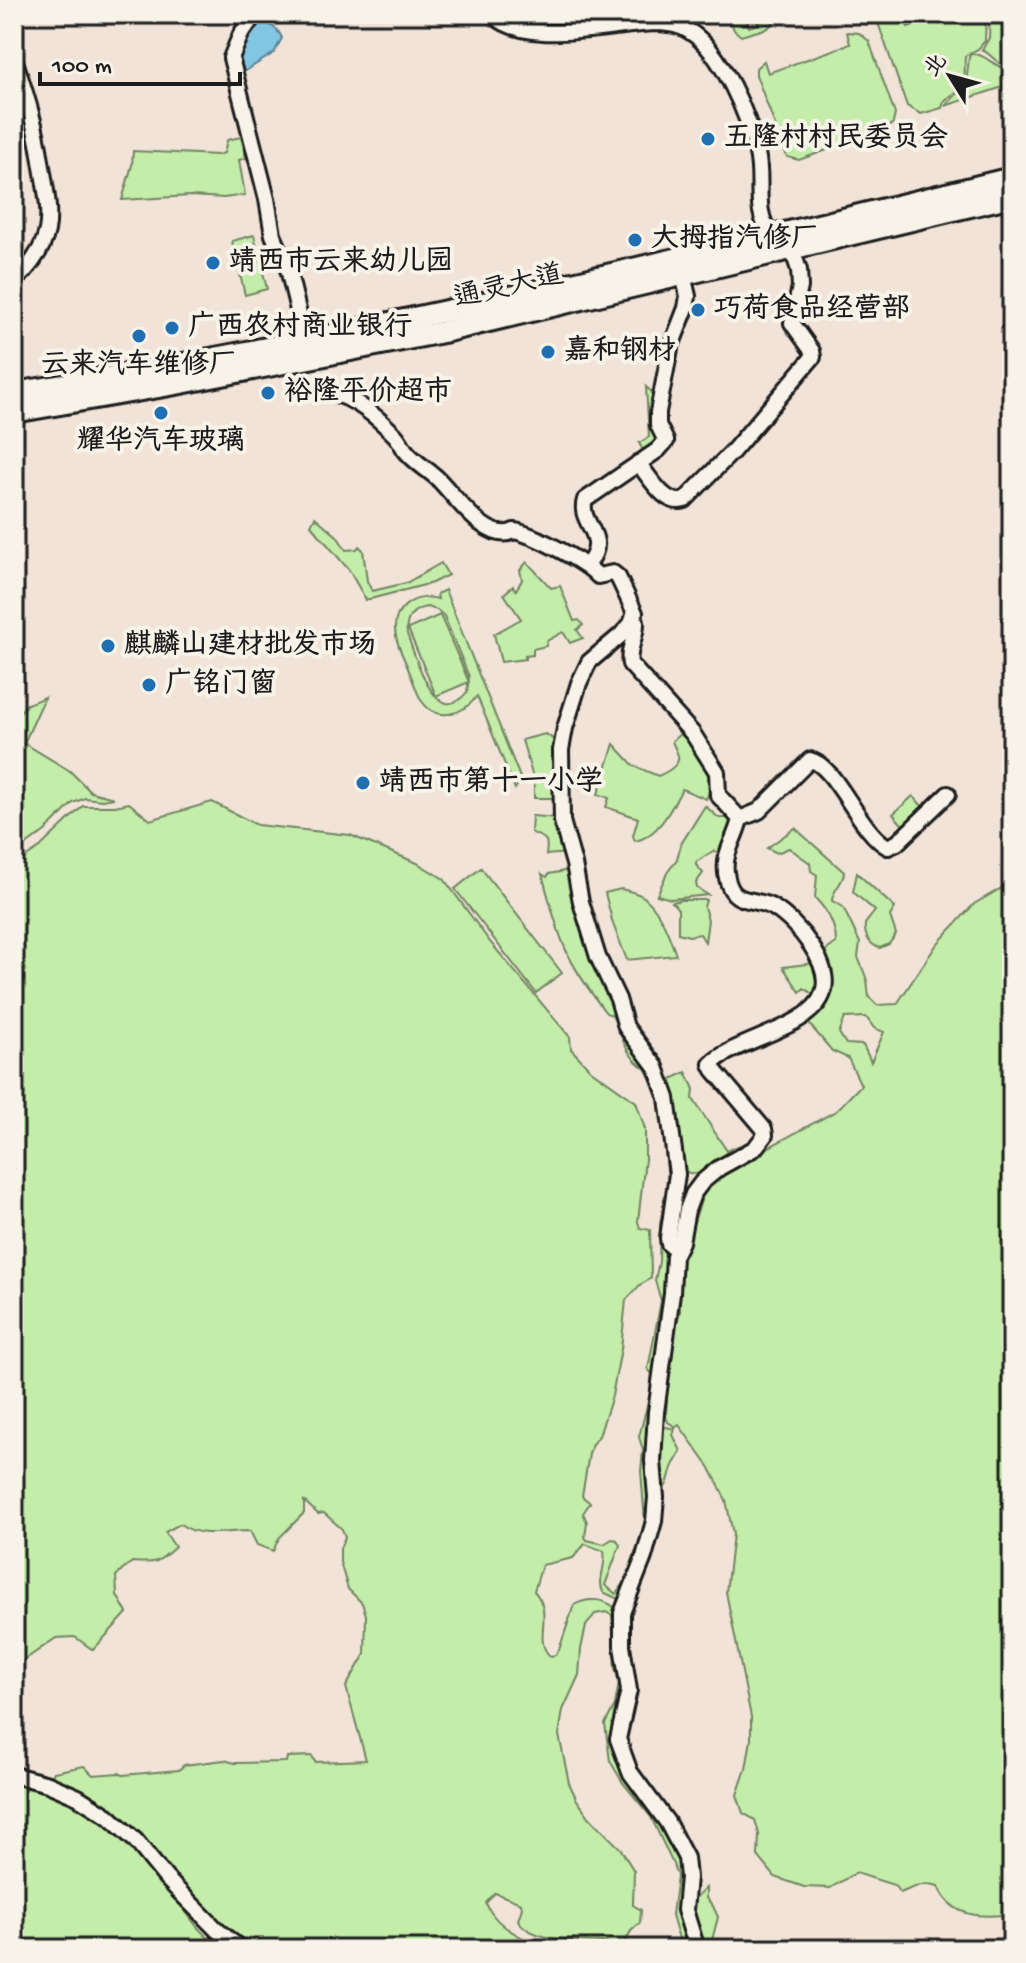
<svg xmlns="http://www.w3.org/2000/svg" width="1026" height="1963" viewBox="0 0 1026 1963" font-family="'Gochi Hand','LXGW WenKai TC',sans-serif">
	<rect width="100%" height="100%" fill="#f1e3d7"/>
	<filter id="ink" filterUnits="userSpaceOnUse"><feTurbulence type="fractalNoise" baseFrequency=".0125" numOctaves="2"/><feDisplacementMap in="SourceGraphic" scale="16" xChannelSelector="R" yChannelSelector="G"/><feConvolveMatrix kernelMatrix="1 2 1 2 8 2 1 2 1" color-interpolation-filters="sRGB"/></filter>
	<g filter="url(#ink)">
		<g fill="#c3eda9" stroke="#708462" stroke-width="2" fill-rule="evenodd">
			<polygon points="728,14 734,19 748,14 746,18 749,27 758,24 757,19 765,16 766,20 776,19 768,28 741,36 734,30"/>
			<path d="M875,14H904L908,27L952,14H986L985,41L978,49L965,56C964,68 967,79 959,89C952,98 944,96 942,108L921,114L907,106Z"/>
			<path d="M990,14H1002L1012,23V62C997,69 994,55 982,50L989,38Z"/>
			<polygon points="847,32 859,33 869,41 895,114 893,123 886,129 799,160 787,157 756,75 756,68 764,61 768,73 850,44"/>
			<path d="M971,54C988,53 994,71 1012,67V84L945,106L966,85L969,57Z"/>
			<polygon points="241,137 246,158 239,160 245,195 224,198 191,196 122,200 132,165 133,151 218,155 224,153 227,140"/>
			<polygon points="254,235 267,289 245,295 232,241"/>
			<polygon points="646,387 658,397 655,430 658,442 645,454 639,443 649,437"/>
			<polygon points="315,517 337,536 346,550 357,549 359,546 363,550 367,581 372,591 406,583 441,563 448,575 432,583 366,600 349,570 311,525"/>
			<polygon points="527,562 551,588 560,586 574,621 579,620 583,625 577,630 583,638 570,643 563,632 547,641 546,646 533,649 533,655 525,656 525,659 501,662 494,634 521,619 504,594 513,586 516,590 522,580 520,570"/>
			<path d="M445,590L521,780L515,789L477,696C464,714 437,724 421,700C416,691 413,680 409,671C405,660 398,648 396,636C390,609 414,593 438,599L437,594ZM427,607L437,610L444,616L469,677L467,692C435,732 415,654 407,634C405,619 412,609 427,607Z"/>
			<polygon points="440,615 469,682 436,696 408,629"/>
			<polygon points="45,697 24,743 70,771 91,792 114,798 102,800 85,798 73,803 45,831 14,854 14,718 27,704"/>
			<path d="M683,731C700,755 720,770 706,799L682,789C672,808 658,837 635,841L633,836L638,818L606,807L609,798L598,794L614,744L634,766L658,776C667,772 683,764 677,753C676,749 673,745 672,741Z"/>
			<path d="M545,734C567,742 557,779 556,798H534V781L522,740Z"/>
			<polygon points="913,796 926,810 906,829 893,814"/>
			<path d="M212,802L257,825L350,835L417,863L444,879L490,942L570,1037L571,1049L591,1070L636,1102L645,1129V1159L638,1222L640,1228L650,1230L651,1278L640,1285L626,1300L621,1349L612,1396L599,1436L592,1444L589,1454L582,1496L590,1503L583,1513L587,1522L585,1537L587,1540L604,1544L612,1539L617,1540L620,1545L605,1585L616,1594L625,1582L645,1523L641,1471L643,1450L639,1437L651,1390L652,1374L648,1369L661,1301L655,1280L659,1262L660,1224L668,1181L661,1107L659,1095L645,1068C627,1059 620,1032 612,1015L606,1013C591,993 575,971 565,948C555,924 549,899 542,874L547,877L549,874L570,870L644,1057L661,1089L672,1166L664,1242L666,1289L649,1525L622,1597L618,1599L603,1592C597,1580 607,1565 604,1551L585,1544L573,1558L542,1565L534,1591C555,1614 532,1639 550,1656L555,1655L559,1650L574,1605C588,1597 607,1598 618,1611L625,1678L622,1702L613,1733L653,1812L678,1853L682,1870L679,1916L692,1949H682L672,1915L677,1876L673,1864L651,1817L623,1783L610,1761L605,1724L615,1705L619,1682L615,1668L612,1615L606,1612L595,1614L586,1626L581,1649L579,1675L563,1710L559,1735L569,1783L577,1800L590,1818L620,1848L634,1871L633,1905L641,1910L640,1923L631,1931L623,1946C616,1946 611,1943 604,1942C583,1941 530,1942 518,1920L522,1908L521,1903L495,1893L486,1903C493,1921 510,1932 527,1940L528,1949H270L233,1938L187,1891L149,1843L131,1826L98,1799L51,1777L54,1772L84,1766L93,1775L119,1773L123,1775L179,1770L184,1765L224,1760L235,1763L286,1762L287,1757L312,1756L315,1762L366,1760L346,1687L365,1654L366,1615L362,1603L348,1589L340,1562V1548L345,1537L342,1529L324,1513L318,1514L304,1501V1513L279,1538L273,1551L257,1545L250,1531C225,1531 201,1539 180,1524L165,1532L175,1547C158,1563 156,1564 132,1562L116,1576L117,1595L127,1613L93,1650L75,1637L56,1638L14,1667V865L37,850L83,806H115L129,803L150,820Z"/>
			<polygon points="705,806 719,818 733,818 735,820 723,854 713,851 696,862 696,865 703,873 696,883 697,888 708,895 671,899 657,895 667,873 677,859 681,844"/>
			<path d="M532,816L557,818L568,853L546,855C549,835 544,840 531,832Z"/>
			<path d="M795,828L844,872C844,883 832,890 832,901L843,907L860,943L858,957L867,980L869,997L877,1005L897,1004L937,944L974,904L1012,882V1914C982,1918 951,1918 938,1886C924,1881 913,1888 900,1893L894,1885L856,1873L830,1888L804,1887L775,1877L758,1856L759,1834L755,1820L743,1813L737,1795L746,1769L751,1740V1717L726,1592L733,1534L726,1500L710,1468L679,1425L676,1427L668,1422L666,1416L670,1348L680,1312V1275L684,1251L704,1192L725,1171L836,1111L861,1085L848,1058L832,1051L805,1019L817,1009L820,955L836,943C836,925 827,910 815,898L817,875L811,871L810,863L789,848L777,853L767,848ZM866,1017L874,1028L884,1032L871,1062L863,1045L846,1044L839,1033L845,1018Z"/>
			<polygon points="481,868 562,973 536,993 455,889"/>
			<path d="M857,873L895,908L890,916L896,934L889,944L880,948C869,945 864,935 865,924L875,911L853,892Z"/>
			<path d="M621,889C628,891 640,893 645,898C661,912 669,935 676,955L627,960L613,924L605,893Z"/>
			<polygon points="681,900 706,900 704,907 708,920 705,942 700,934 689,936 678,933 678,909 672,902"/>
			<polygon points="814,963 819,970 817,997 804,988 800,992 783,967"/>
			<polygon points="686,1072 694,1089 693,1099 727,1151 740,1145 747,1147 700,1175 680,1171 667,1081"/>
			<path d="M666,1427L675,1429L673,1435L681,1451C679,1457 674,1462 672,1468C668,1478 670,1484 661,1491L657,1478L662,1428Z"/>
			<path d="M14,1780C83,1799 126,1835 169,1889C188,1913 196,1932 223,1949H14Z"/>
			<polygon points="706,1888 706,1898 713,1906 718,1917 712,1940 714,1949 703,1949 694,1924 691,1902"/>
		</g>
		<path fill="#82c6e3" stroke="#598293" stroke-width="2" d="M257,20C268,24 277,26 282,38L274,53L245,71L236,65L238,51Z"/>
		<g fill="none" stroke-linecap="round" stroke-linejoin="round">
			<g stroke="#1c1c1c" stroke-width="20">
				<g id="minor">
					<polyline points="255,14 241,34 231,58 267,199 273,235 288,269 305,339"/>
					<path d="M492,14C528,49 613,23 660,23C671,24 680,25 689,31C722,51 749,117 757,153C764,184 752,207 771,236"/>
					<path d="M14,58C25,92 36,125 41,161C50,215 59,239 14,282"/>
					<path d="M339,395C358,401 380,420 394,434C399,439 401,444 405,450C413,461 427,469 437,478C454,494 487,545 514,531C533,534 586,562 598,576L613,573L618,577L635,613L631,624L621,635L589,662L579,683L565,728L561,750L562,821L574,864L581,902L598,957L618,999L626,1027L656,1067L667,1098L677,1174L668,1238L669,1244L676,1249"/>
					<path d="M638,463C650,477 665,507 685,500L733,451L813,357L812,351L792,323L800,287L799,270L792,249"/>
					<path d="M587,565C612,536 577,524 585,500L658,450L666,441L658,425V412L670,349L686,308L688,296L683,275"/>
					<path d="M633,618L636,621C637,636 627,650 630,664L693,734L717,772L718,795L740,819C736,839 721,855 727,878C733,907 754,896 774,908C797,922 833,965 823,993C811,1029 738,1038 711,1064L714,1070L764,1129L765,1135L755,1148L719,1168L702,1182L693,1194L687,1210L681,1242L674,1256L672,1293L656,1412L653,1461L656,1497L654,1521L644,1557L622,1613V1646L629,1690L618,1739L630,1772L667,1822L686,1858L688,1877L685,1910L697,1949"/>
					<path d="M740,819L759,811L810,760C836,765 859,832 888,847L897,843L948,794"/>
					<polyline points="14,1775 48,1784 78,1797 108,1816 136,1841 166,1878 217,1930 241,1949"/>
				</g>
			</g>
			<g stroke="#1c1c1c" stroke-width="26">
				<g id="secondary">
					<path d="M14,393C350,340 681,259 1012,178"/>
					<polyline points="14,412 176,384 443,332 1012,196"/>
				</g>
			</g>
			<use href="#minor" stroke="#f7f3e8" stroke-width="14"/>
			<use href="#secondary" stroke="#f7f3e8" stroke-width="20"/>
		</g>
	</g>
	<g fill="#1f6fb2" stroke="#f7f3e8" stroke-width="3">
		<circle cx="708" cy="139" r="8"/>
		<circle cx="635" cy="240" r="8"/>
		<circle cx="213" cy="263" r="8"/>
		<circle cx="698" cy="310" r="8"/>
		<circle cx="172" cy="328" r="8"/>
		<circle cx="139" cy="336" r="8"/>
		<circle cx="548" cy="352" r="8"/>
		<circle cx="268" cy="393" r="8"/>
		<circle cx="161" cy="413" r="8"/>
		<circle cx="108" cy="646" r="8"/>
		<circle cx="149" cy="685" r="8"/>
		<circle cx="363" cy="783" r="8"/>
	</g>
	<g text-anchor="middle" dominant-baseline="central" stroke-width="8" stroke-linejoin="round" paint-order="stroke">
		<g font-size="28" font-weight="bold" fill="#1c1c1c" stroke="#f7f3e8" text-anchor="start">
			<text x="724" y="139">五隆村村民委员会</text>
			<text x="651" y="240">大拇指汽修厂</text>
			<text x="229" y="263">靖西市云来幼儿园</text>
			<text x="714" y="310">巧荷食品经营部</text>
			<text x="188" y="328">广西农村商业银行</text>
			<text x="564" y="352">嘉和钢材</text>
			<text x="139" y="366" text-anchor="middle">云来汽车维修厂</text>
			<text x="284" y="393">裕隆平价超市</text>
			<text x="161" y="442" text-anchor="middle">耀华汽车玻璃</text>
			<text x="124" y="646">麒麟山建材批发市场</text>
			<text x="165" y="685">广铭门窗</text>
			<text x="379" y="783">靖西市第十一小学</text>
		</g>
		<g font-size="28" fill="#1c1c1c" stroke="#f7f3e8">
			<text transform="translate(509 288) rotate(-13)">通灵大道</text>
		</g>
	</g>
	<rect width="1026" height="1963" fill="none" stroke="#f7f3e8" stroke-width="48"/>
	<rect x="24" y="24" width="978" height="1915" fill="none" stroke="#1c1c1c" stroke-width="3" filter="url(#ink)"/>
	<g transform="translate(950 76) rotate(307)" stroke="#f7f3e8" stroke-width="6" paint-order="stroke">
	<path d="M0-6L14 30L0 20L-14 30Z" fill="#1c1c1c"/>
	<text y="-12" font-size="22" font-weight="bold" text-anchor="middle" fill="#1c1c1c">北</text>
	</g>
	<path d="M40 72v12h200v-12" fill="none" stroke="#1c1c1c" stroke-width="4"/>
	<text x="52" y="72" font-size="24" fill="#1c1c1c" stroke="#f7f3e8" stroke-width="6" paint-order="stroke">100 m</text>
</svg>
